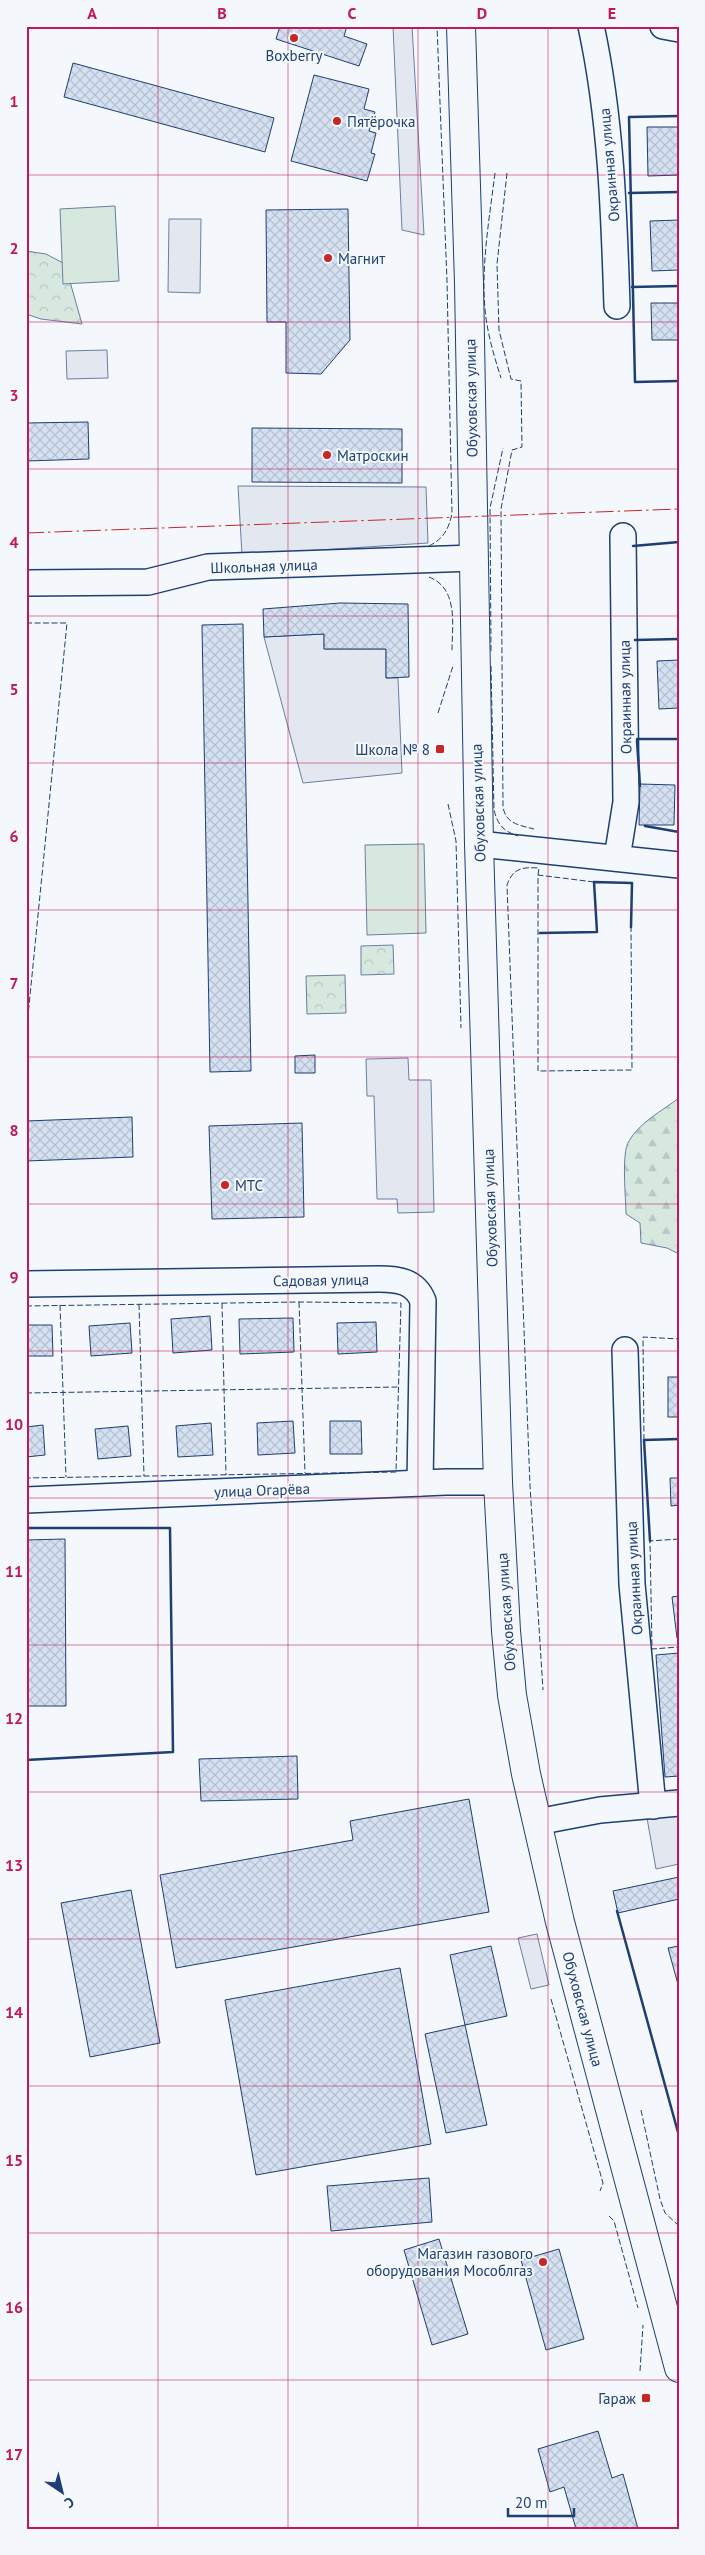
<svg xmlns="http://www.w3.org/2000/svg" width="705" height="2555" viewBox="0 0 705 2555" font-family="'PT Sans',sans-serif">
	<defs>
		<pattern id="forest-firs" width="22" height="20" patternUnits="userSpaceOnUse" patternTransform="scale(1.25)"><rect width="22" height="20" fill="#d7e8df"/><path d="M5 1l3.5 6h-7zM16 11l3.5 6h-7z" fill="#b8c8c3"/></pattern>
		<pattern id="park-crowns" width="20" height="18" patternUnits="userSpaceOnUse" patternTransform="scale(1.25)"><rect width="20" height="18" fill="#d7e8df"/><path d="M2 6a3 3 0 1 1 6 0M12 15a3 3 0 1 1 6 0" fill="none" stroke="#b8c8c3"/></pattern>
		<pattern id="building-cross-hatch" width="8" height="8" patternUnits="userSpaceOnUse" patternTransform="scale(1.25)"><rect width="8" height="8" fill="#d5e0f0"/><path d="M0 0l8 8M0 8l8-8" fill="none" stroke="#b6c1d1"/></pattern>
	</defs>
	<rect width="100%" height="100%" fill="#f4f7fb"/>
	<path fill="url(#forest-firs)" stroke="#687fa3" d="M679,1098V1254L667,1248L641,1243L640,1223L626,1214C626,1199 621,1152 629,1141C639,1123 663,1110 679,1098Z"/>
	<g fill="url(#park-crowns)" stroke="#687fa3">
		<polygon points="26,251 46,254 65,264 82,324 41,319 26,314"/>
		<polygon points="393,945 394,974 361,975 361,946"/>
		<polygon points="345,975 346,1013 307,1014 306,976"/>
	</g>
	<g fill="#d7e8df" stroke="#687fa3">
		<polygon points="115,206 119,281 63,284 60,209"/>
		<polygon points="424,844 426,933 367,935 365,845"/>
	</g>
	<g fill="#e3e8f0" stroke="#687fa3">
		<polygon points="393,26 412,26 424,235 402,230"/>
		<polygon points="169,219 201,219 200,293 168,292"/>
		<polygon points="107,350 108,378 67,379 66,351"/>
		<polygon points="238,486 426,487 428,543 242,555"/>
		<polygon points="324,634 324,649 386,649 386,678 398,678 402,773 303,783 264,637"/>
		<polygon points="408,1058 409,1080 431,1080 434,1212 398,1213 397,1199 377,1199 374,1096 367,1096 366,1059"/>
		<polygon points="679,1814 679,1864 656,1869 647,1818"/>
		<polygon points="537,1934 549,1985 531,1989 518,1938"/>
	</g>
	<g fill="url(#building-cross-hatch)" stroke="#1d3f73">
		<polygon points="280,26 347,26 344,36 367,44 359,66 276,39"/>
		<polygon points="73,63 274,118 265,152 64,97"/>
		<polygon points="314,75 369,89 364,109 375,112 369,131 376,133 371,153 375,154 367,181 291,161"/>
		<polygon points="647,127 679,127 679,175 648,176"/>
		<polygon points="348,209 350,340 321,374 286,373 286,322 267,322 266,210"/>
		<polygon points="679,220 679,270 652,271 650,221"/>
		<polygon points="651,303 679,303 679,340 652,340"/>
		<polygon points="88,422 89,459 26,461 26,423"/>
		<polygon points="252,428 402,429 402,483 252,482"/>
		<polygon points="340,603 408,604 409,677 386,678 386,649 324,649 324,634 264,637 263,609"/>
		<polygon points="243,624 251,1071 210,1072 202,625"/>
		<polygon points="679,660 679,708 659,709 657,661"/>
		<polygon points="640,784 675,785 674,825 639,825"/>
		<polygon points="315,1055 315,1073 295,1073 295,1056"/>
		<polygon points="132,1117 133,1157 26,1161 26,1121"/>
		<polygon points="302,1123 304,1217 212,1219 209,1126"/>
		<polygon points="210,1316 212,1350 173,1353 171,1319"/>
		<polygon points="293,1318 294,1352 240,1354 239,1319"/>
		<polygon points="376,1322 377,1352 338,1354 337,1323"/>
		<polygon points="130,1323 132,1353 91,1356 89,1326"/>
		<polygon points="26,1325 52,1325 53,1356 26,1356"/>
		<rect x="668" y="1377" width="11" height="40"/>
		<polygon points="293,1421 295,1453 258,1455 257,1423"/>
		<polygon points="330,1421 361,1421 362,1454 330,1454"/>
		<polygon points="211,1423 213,1455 178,1457 176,1426"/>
		<polygon points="43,1425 45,1455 26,1457 26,1427"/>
		<polygon points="128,1426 131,1456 98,1459 95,1429"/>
		<polygon points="670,1478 679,1478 679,1505 671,1506"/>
		<polygon points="65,1539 66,1706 26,1706 26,1540"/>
		<polygon points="679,1596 679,1638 677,1638 672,1597"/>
		<polygon points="679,1653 679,1776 665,1777 656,1655"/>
		<polygon points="297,1756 298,1799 201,1801 199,1759"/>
		<polygon points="469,1799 489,1912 176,1968 160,1875 353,1840 350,1821"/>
		<polygon points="679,1877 679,1899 618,1913 613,1891"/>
		<polygon points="131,1890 160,2043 90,2057 61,1903"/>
		<polygon points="491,1946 507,2016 465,2025 450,1955"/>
		<polygon points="679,1946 679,1988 668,1948"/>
		<polygon points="400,1968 431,2144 256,2175 225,2000"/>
		<polygon points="465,2025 487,2125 446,2133 425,2034"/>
		<polygon points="429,2178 432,2222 331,2231 327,2186"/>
		<polygon points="439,2239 468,2334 432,2345 404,2250"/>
		<polygon points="559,2249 584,2339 546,2350 521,2260"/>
		<polygon points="598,2431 612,2478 623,2474 638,2529 576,2529 564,2487 550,2492 538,2449"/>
	</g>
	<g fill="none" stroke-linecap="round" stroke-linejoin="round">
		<g stroke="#1d3f73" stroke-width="28">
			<g id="minor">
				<path d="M591,26C611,118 614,212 617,306"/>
				<polyline points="663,26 679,29"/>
				<polyline points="26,583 148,582 208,567 474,558"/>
				<polyline points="479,844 679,865"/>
				<polyline points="617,858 626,802 623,536"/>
				<path d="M26,1284L379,1279C398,1279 415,1281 423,1301L420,1483"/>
				<polyline points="625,1350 632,1584 653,1806"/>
				<polyline points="26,1500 446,1482 498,1482"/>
				<polyline points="537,1822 600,1810 679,1803"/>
			</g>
		</g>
		<g stroke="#1d3f73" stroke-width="30">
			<polyline id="major" points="461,26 469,283 479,844 498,1482 506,1631 512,1695 526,1774 560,1922 679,2368"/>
		</g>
		<use href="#minor" stroke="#f4f7fb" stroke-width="25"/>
		<use href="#major" stroke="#f4f7fb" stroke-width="28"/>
		<g stroke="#1d3f73" stroke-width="1" stroke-dasharray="6 2.5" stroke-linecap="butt">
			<path d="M495,173C489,222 478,281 488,330C491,346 496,362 501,378"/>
			<path d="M507,173L497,264L499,330L511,379L521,381L522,447L512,450L501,509L503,807C506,824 519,825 534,829"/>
			<path d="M429,546C444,538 448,530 452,514L447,281L437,26"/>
			<path d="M429,577C459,589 452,625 452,651"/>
			<polyline points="26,623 67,623 26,1036"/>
			<polyline points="491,651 490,508 503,448"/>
			<path d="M491,666L494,810C498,825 503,831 518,836"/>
			<polyline points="438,713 453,666"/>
			<polyline points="448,804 456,841 461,1028"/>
			<path d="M538,875L539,868C522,867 513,868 507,885L530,1486L543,1690"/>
			<polyline points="594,882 538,875 538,1071 632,1070 631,927"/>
			<polyline points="299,1302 305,1473"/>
			<polyline points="222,1303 226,1475"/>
			<polyline points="139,1304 144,1476"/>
			<polyline points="60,1305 66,1477"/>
			<polyline points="26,1306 299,1302 401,1303 396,1472 26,1478"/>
			<polyline points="26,1393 399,1387"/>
			<polyline points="644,1440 643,1337 679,1339"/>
			<polyline points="679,1539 650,1541 652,1649 679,1647"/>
			<polyline points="551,1999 603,2183 600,2191"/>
			<polyline points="641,2110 660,2199 665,2213 679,2226"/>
			<polyline points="609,2216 614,2221 638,2308"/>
			<polyline points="640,2371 643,2325"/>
		</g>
		<g stroke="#1d3f73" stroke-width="2.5">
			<polyline points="679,116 629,117 635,382 679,381"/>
			<polyline points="629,193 679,192"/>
			<polyline points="632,287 679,286"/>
			<polyline points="633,546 679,542"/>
			<polyline points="635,640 679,639"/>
			<polyline points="637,739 679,739"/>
			<polyline points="637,741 640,786"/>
			<polyline points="645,826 679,832"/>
			<polyline points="540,933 597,932 594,882 632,883 631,927"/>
			<polyline points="26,1528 170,1528 173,1752 26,1760"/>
			<polyline points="650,1541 644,1440 679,1439"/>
			<polyline points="617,1911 679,2136"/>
		</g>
		<polyline stroke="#c62828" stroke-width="1" stroke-dasharray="18 4 2.5 4" stroke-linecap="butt" points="26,533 679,509"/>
	</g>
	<path fill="none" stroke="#c2185b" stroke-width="1" stroke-opacity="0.55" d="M158,26V2529M288,26V2529M418,26V2529M548,26V2529M26,175H679M26,322H679M26,469H679M26,616H679M26,763H679M26,910H679M26,1057H679M26,1204H679M26,1351H679M26,1498H679M26,1645H679M26,1792H679M26,1939H679M26,2086H679M26,2233H679M26,2380H679"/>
	<g fill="#c62828" stroke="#f4f7fb" stroke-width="2">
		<circle cx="294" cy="38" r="5"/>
		<circle cx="337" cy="121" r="5"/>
		<circle cx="328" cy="258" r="5"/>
		<circle cx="327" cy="455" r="5"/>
		<rect x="435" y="744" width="10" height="10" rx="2.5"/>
		<circle cx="225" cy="1185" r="5"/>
		<circle cx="543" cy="2262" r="5"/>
		<rect x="641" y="2393" width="10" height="10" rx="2.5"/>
	</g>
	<g text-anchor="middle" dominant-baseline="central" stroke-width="4" stroke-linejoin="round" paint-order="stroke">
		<g font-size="15" fill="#1d3f73" stroke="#f4f7fb" text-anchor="start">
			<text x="294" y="55" text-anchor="middle">Boxberry</text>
			<text x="347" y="121">Пятёрочка</text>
			<text x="338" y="258">Магнит</text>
			<text x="337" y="455">Матроскин</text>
			<text x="430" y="749" text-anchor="end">Школа № 8</text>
			<text x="235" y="1185">МТС</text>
			<text x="533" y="2253" text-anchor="end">Магазин газового<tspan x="533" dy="17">оборудования Мособлгаз</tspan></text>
			<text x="636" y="2398" text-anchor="end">Гараж</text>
		</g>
		<g font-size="15" fill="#1d3f73" stroke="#f4f7fb">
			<text transform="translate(609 165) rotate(-95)">Окраинная улица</text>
			<text transform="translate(471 398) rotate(-91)">Обуховская улица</text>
			<text transform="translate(264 566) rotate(-2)">Школьная улица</text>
			<text transform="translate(625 697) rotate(-91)">Окраинная улица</text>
			<text transform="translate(478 803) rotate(-92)">Обуховская улица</text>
			<text transform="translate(490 1208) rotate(-92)">Обуховская улица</text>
			<text transform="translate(321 1280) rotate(-1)">Садовая улица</text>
			<text transform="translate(262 1490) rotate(-2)">улица Огарёва</text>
			<text transform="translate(634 1578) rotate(-93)">Окраинная улица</text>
			<text transform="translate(506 1612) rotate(-94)">Обуховская улица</text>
			<text transform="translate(583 2009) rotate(75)">Обуховская улица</text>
		</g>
	</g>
	<rect width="705" height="2555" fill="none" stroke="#f4f7fb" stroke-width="55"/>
	<g transform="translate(62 2492) rotate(145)" stroke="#f4f7fb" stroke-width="4" paint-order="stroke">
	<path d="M0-4L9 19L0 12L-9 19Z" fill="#1d3f73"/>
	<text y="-8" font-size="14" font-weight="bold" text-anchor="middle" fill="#1d3f73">С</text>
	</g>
	<path d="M508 2508v8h66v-8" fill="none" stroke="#1d3f73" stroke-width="2.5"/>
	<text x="515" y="2508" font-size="15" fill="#1d3f73" stroke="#f4f7fb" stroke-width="4" paint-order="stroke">20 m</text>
	<rect x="28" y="28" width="650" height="2500" fill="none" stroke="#c2185b" stroke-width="2"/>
	<g font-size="16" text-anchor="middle" font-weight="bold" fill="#c2185b">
		<text x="92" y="19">A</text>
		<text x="222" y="19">B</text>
		<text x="352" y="19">C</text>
		<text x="482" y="19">D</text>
		<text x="612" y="19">E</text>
		<text x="14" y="107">1</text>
		<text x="14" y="254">2</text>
		<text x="14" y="401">3</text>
		<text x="14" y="548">4</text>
		<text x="14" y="695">5</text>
		<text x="14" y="842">6</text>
		<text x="14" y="989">7</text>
		<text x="14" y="1136">8</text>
		<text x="14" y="1283">9</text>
		<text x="14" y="1430">10</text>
		<text x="14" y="1577">11</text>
		<text x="14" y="1724">12</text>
		<text x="14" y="1871">13</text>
		<text x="14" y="2018">14</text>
		<text x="14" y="2166">15</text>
		<text x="14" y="2313">16</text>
		<text x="14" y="2460">17</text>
	</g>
</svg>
